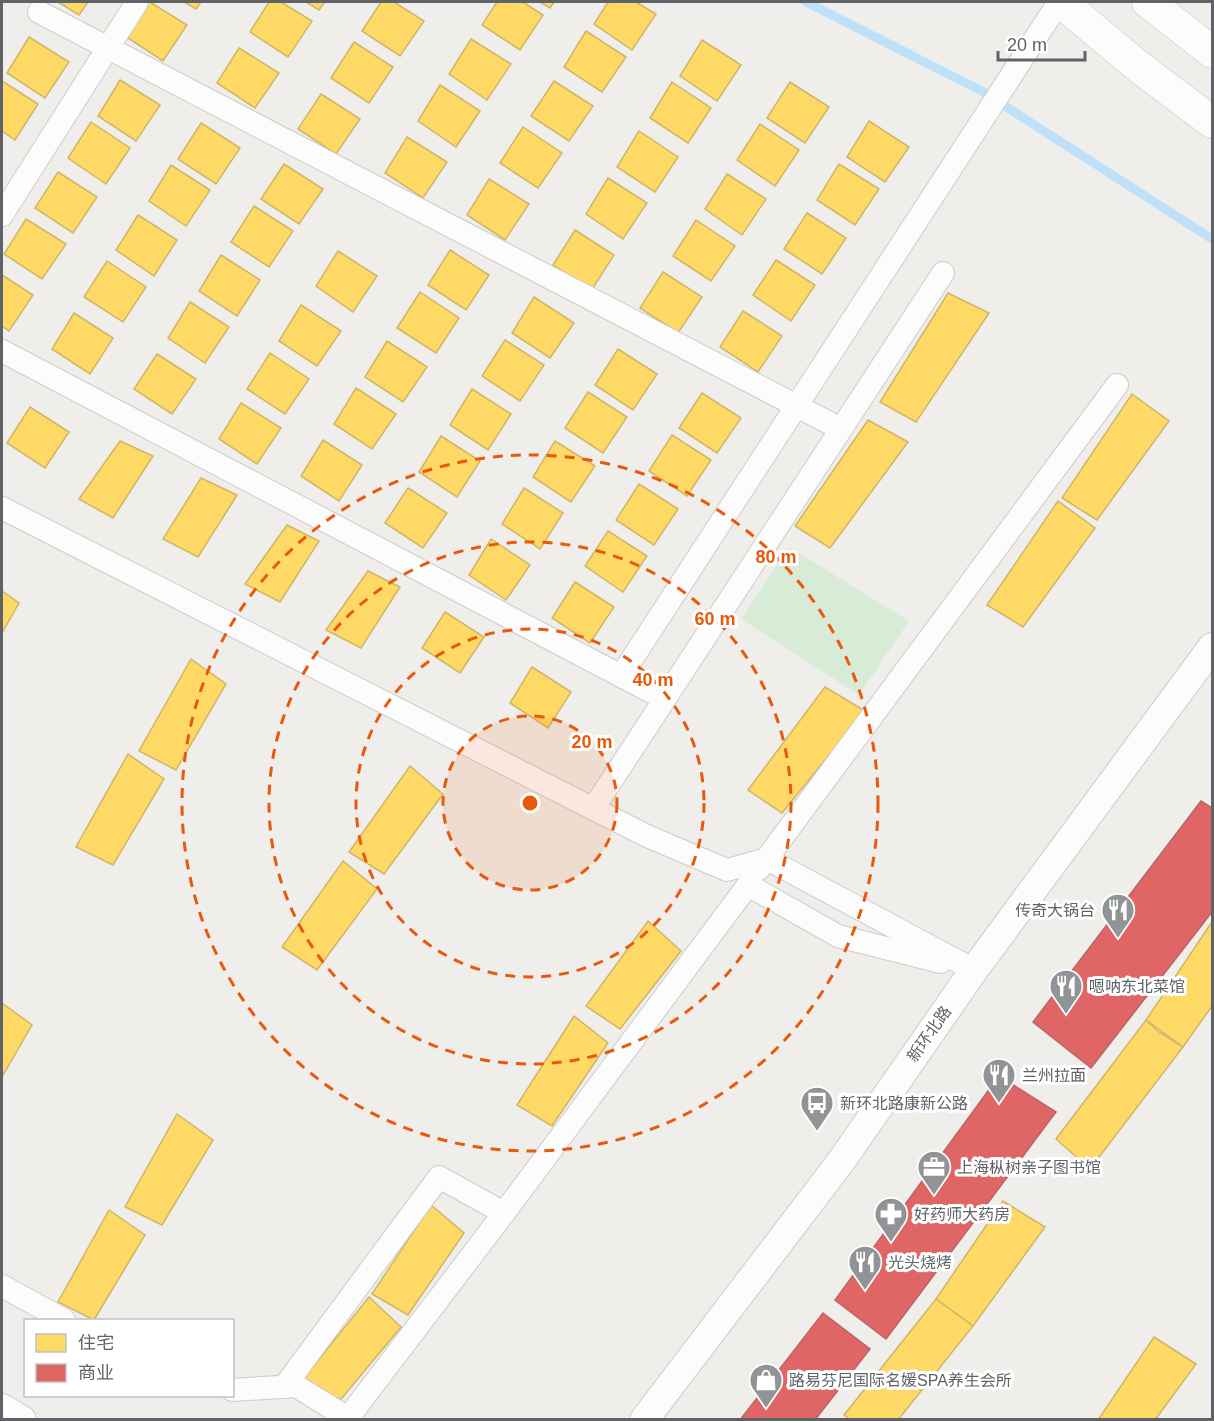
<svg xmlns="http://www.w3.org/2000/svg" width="1214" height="1421" viewBox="0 0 1214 1421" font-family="Helvetica,'Noto Sans SC',sans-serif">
	<rect width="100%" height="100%" fill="#efeeea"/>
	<polygon fill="#d8ebd6" points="789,547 909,621 859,695 741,619"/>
	<g fill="#ffd966" stroke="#cfb667" stroke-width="1.5">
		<polygon points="58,2 88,2 79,15"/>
		<polygon points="146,2 150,2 187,25 163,61 125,36"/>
		<polygon points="184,2 201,2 196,9"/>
		<polygon points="269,2 281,2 312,21 288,57 250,32"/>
		<polygon points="306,2 325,2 319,10"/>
		<polygon points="381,2 394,2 424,21 400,56 362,31"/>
		<polygon points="497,2 523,2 543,15 520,50 482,25"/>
		<polygon points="540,2 554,2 550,8"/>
		<polygon points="608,2 636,2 656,14 632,50 594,24"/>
		<polygon points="586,31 626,57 602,92 564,67"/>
		<polygon points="29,37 69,62 45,98 7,73"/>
		<polygon points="471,39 511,64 487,100 449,74"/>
		<polygon points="702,40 741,65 717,101 680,76"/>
		<polygon points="354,42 393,67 369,103 331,78"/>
		<polygon points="239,48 279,73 255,108 217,83"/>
		<polygon points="120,80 160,105 136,141 98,116"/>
		<polygon points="2,81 38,104 15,140 2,131"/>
		<polygon points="554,81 593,106 569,141 531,116"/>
		<polygon points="672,82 711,108 688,143 650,118"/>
		<polygon points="790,82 829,107 805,143 767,118"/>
		<polygon points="440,85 480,111 456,147 418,121"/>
		<polygon points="321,94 360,119 336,154 298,129"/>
		<polygon points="869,121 909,147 885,182 847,157"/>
		<polygon points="91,122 130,148 106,184 68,158"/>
		<polygon points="201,123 240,148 216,184 178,159"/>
		<polygon points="760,124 799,150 775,186 737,160"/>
		<polygon points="523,127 562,153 538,188 500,163"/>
		<polygon points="639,131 678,157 655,192 617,167"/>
		<polygon points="407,137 447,162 423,198 385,173"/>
		<polygon points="284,164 323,189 299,224 261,199"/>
		<polygon points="839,164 879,189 855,225 817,200"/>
		<polygon points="171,165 210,190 186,226 149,201"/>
		<polygon points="58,172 97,197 73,233 35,208"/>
		<polygon points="727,174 766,199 742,235 705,209"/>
		<polygon points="608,178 647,203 623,239 586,214"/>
		<polygon points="489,179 529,204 505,240 467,215"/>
		<polygon points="254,206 293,231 269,267 231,242"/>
		<polygon points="807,213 846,238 822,274 784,249"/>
		<polygon points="138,215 177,240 154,276 116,250"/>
		<polygon points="26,219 66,244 42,279 4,254"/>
		<polygon points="696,220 735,246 711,281 673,256"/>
		<polygon points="575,230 614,255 591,291 553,265"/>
		<polygon points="450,250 489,275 466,310 428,285"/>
		<polygon points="338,251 377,276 353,312 316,286"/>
		<polygon points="221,255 260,280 237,316 199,291"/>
		<polygon points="776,260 815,285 791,321 753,295"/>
		<polygon points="107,261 146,287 123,322 84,297"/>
		<polygon points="663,272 702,297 678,333 640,308"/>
		<polygon points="2,275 33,295 9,331 2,326"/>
		<polygon points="420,292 459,318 436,353 397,328"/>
		<polygon points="948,293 989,313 916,422 880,402"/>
		<polygon points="534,297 574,323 550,358 512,333"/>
		<polygon points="190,302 229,327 205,363 168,338"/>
		<polygon points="301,305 341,331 317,366 279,341"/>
		<polygon points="743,311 782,336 758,372 720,347"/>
		<polygon points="74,313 113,338 90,374 52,349"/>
		<polygon points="505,340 544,365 520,401 482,376"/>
		<polygon points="387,341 427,367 403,402 365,377"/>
		<polygon points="618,349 657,374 633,410 595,385"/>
		<polygon points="270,353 309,379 285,414 247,389"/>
		<polygon points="157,354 196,379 172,414 134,389"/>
		<polygon points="356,388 396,414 372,449 334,424"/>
		<polygon points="472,389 511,414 488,450 450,425"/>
		<polygon points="588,392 627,417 603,453 565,428"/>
		<polygon points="702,393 741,418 717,453 679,428"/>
		<polygon points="1132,394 1169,421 1097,520 1062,498"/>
		<polygon points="241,403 281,428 257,464 219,439"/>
		<polygon points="30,407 69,432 45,468 7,443"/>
		<polygon points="868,420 908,442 830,548 795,526"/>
		<polygon points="672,435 711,460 687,496 649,471"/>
		<polygon points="441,436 480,461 457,497 419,472"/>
		<polygon points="323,440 362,465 339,501 301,476"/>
		<polygon points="120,441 153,456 113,518 79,499"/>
		<polygon points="555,441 595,466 571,502 533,477"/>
		<polygon points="201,478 237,495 198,557 163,539"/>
		<polygon points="639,484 678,509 654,545 616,520"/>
		<polygon points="408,488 447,513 423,548 385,523"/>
		<polygon points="524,488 563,513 540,549 502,524"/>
		<polygon points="1058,501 1095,528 1023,627 987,605"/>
		<polygon points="287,525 319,541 280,602 245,584"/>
		<polygon points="608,531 647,556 623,592 585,566"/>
		<polygon points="491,539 530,565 506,600 469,575"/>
		<polygon points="368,571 400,587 361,648 326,630"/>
		<polygon points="575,582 614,607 590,643 552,618"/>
		<polygon points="2,591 19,603 2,633"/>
		<polygon points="445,612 484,637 460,673 422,648"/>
		<polygon points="191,659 226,684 176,770 139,751"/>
		<polygon points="532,667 571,692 548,728 510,703"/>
		<polygon points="825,687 865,711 782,813 748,790"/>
		<polygon points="128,754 164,779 113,865 76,847"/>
		<polygon points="410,766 443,794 384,874 349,852"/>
		<polygon points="343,861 377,889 317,970 282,947"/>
		<polygon points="648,921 681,951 620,1029 586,1006"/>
		<polygon points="1212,922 1212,1006 1183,1047 1146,1020"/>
		<polygon points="2,1003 32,1025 2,1077"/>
		<polygon points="574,1016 608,1043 552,1126 517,1105"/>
		<polygon points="1146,1020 1159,1032 1183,1047 1090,1169 1056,1139"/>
		<polygon points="177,1114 213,1140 162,1225 125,1207"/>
		<polygon points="1003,1201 1045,1227 973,1326 936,1299"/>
		<polygon points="431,1205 464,1233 408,1315 372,1294"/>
		<polygon points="109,1210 145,1235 94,1320 58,1302"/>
		<polygon points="369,1297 401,1327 337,1404 303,1379"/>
		<polygon points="936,1299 973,1326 898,1420 850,1420 844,1415"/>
		<polygon points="1154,1337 1196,1364 1155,1420 1098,1420"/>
	</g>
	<g fill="#e06666" stroke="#b96567" stroke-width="1.5">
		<polygon points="1201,801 1212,808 1212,912 1091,1068 1033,1022"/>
		<polygon points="999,1076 1056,1112 886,1339 835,1300"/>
		<polygon points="823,1313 870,1349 815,1420 740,1420"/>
	</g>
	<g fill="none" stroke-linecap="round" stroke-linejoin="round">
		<polyline stroke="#bfe0f9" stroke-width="9" points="806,2 980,90 1212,239"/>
		<g stroke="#cbcccc" stroke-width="24">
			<g id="minor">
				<polyline points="39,12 841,429"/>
				<polyline points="2,215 137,2"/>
				<polyline points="2,351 665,699"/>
				<polyline points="2,508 647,836 727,870 767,859 974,970"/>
				<polyline points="621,676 1059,2"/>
				<polyline points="593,809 943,273"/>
				<polyline points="759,869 1117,385"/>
				<polyline points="2,1286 64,1320"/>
				<polyline points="284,1387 439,1177 504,1213"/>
				<polyline points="232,1390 296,1386 348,1418 504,1213 748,885 838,936 941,962"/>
			</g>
		</g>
		<g stroke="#cbcccc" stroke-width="30">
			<g id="tertiary">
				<polyline points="2,1408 22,1420"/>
				<polyline points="644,1420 842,1160 974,970 1212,647"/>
			</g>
		</g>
		<g stroke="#cacacb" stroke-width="33">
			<g id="secondary">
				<polyline points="1061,2 1139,67 1212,122"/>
				<polyline points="1148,2 1212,52"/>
			</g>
		</g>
		<use href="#minor" stroke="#fdfcfc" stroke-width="22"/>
		<use href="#tertiary" stroke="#fdfcfc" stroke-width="28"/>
		<use href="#secondary" stroke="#fdfcfc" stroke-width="32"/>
	</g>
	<circle cx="530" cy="803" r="87" fill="#e8590c" fill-opacity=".12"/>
	<g fill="none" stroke="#e8590c" stroke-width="3" stroke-dasharray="10 8">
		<circle cx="530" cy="803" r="87"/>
		<circle cx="530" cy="803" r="174"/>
		<circle cx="530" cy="803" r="261"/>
		<circle cx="530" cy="803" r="348"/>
	</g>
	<defs>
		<g id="restaurant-pin" transform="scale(1.725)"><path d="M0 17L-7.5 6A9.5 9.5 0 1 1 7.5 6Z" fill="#919496" stroke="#fff"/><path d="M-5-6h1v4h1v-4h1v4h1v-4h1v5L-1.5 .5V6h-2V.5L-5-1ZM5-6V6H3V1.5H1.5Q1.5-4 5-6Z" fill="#fff"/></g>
		<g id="bus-pin" transform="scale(1.725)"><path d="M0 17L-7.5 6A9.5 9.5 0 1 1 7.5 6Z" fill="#919496" stroke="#fff"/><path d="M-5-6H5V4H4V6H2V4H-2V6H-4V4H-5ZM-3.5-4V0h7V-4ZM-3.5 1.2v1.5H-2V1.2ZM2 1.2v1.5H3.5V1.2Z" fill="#fff"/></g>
		<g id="office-pin" transform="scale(1.725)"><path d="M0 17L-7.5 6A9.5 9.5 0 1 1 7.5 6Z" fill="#919496" stroke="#fff"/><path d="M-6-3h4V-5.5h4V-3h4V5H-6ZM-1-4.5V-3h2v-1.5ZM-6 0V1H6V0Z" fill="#fff"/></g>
		<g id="pharmacy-pin" transform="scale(1.725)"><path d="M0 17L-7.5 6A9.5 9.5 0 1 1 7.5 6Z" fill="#919496" stroke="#fff"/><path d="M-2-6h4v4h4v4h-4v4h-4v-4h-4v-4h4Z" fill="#fff"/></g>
		<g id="shop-pin" transform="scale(1.725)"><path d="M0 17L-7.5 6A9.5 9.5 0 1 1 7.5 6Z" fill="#919496" stroke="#fff"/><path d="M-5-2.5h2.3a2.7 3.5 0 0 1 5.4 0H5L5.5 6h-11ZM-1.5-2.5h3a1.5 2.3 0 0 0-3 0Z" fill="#fff"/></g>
	</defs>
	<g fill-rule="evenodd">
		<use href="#restaurant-pin" x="1118" y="910"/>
		<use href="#restaurant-pin" x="1066" y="986"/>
		<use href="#restaurant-pin" x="999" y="1075"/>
		<use href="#bus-pin" x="817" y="1103"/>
		<use href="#office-pin" x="934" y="1167"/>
		<use href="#pharmacy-pin" x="891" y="1214"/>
		<use href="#restaurant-pin" x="865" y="1262"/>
		<use href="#shop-pin" x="766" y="1380"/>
	</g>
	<g text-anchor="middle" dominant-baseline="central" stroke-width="6" stroke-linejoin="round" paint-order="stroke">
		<g font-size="16" fill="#5f6368" stroke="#fff" text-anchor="start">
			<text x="1095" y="910" text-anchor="end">传奇大锅台</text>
			<text x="1089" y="986">嗯呐东北菜馆</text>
			<text x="1022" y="1075">兰州拉面</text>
			<text x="840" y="1103">新环北路康新公路</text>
			<text x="957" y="1167">上海枞树亲子图书馆</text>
			<text x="914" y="1214">好药师大药房</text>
			<text x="888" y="1262">光头烧烤</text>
			<text x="789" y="1380">路易芬尼国际名媛SPA养生会所</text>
		</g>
		<g font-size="16" fill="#5f6368" stroke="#fff">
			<text transform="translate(929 1034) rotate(-55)">新环北路</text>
		</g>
	</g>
	<circle cx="530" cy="803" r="9" fill="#e8590c" stroke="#fff" stroke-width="3"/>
	<g font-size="18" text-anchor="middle" font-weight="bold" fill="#e8590c" stroke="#fff" stroke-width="6" stroke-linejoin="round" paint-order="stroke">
		<text x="776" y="563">80 m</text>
		<text x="715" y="625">60 m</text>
		<text x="653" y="686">40 m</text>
		<text x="592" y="748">20 m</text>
	</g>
	<rect width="1214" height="1421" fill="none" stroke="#5f6368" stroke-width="6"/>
	<rect x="24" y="1319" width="210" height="78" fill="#ffffff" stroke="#bfc1c3" stroke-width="1.5"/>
	<rect x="36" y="1334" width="30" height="18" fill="#ffd966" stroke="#bfc1c3" stroke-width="1.5"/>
	<text x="78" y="1349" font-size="18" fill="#5f6368">住宅</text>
	<rect x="36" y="1364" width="30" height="18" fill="#e06666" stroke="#bfc1c3" stroke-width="1.5"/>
	<text x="78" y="1379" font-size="18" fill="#5f6368">商业</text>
	<path d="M998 51v9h87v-9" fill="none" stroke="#5f6368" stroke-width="3"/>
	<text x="1007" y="51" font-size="18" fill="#5f6368" stroke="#ffffff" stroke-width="4.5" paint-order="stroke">20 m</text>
</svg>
